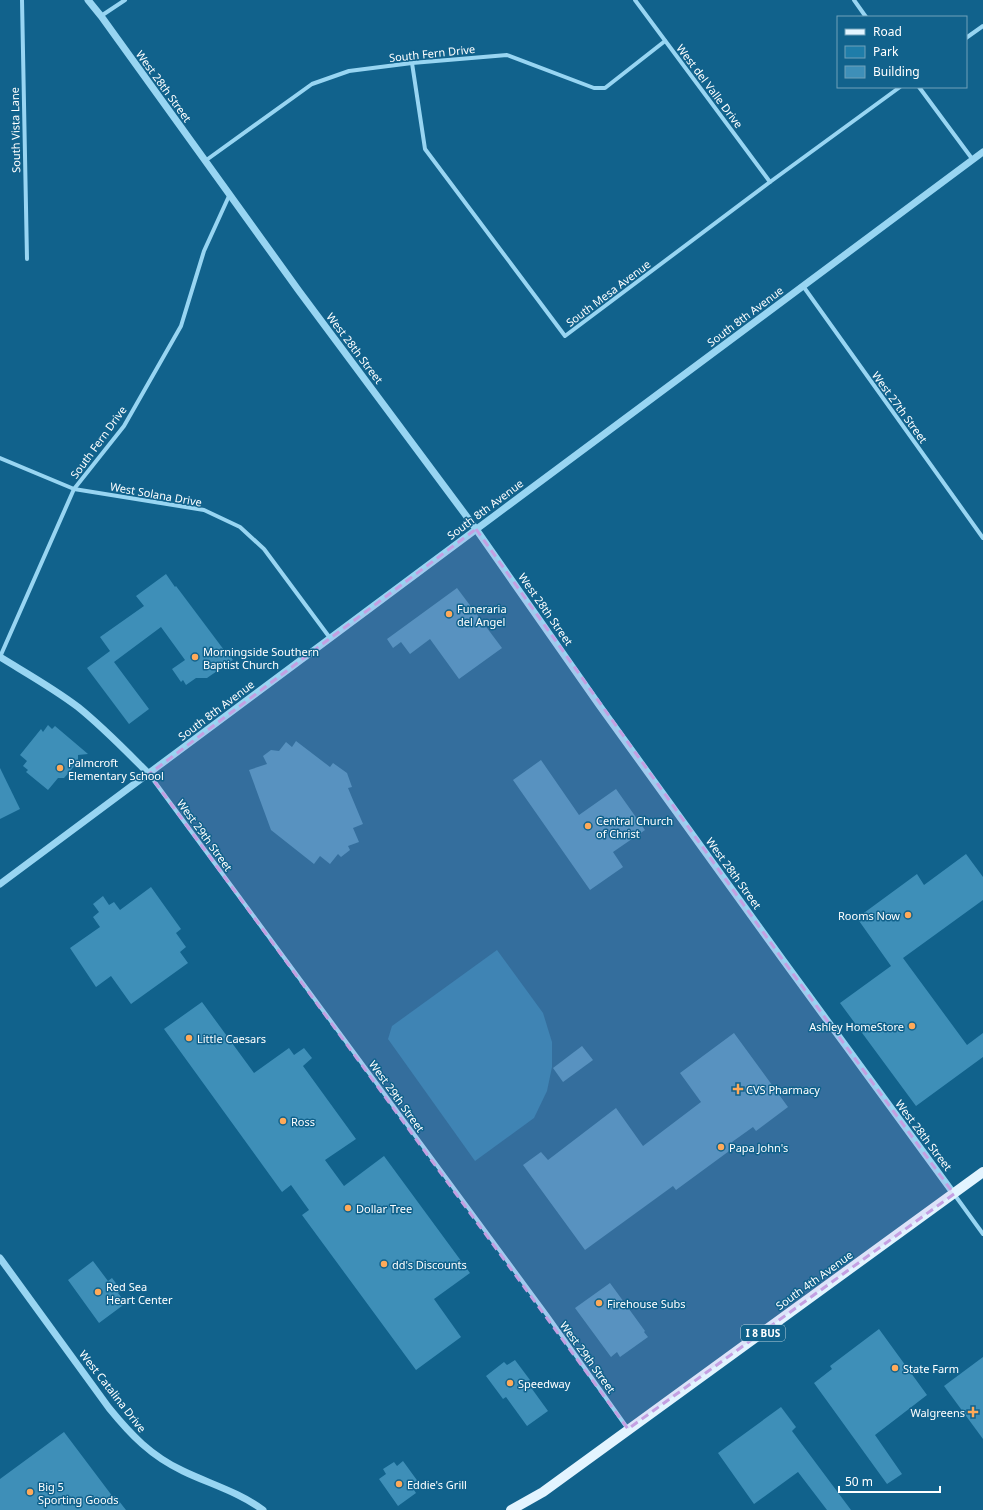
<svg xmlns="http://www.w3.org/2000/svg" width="983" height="1510" viewBox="0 0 983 1510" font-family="'Noto Sans',sans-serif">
	<rect width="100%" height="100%" fill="#11628c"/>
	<polygon fill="#1f7da9" points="497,950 543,1013 552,1042 552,1067 547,1091 534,1118 475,1161 388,1039 392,1026"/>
	<g fill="#3e8fb8">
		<polygon points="166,574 175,587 176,586 224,650 225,649 233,660 207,678 196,678 186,685 183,680 181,682 172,669 185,660 161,627 114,662 149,709 129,724 87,668 110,651 100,637 144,606 136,596"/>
		<polygon points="457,588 502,648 459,679 430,639 410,654 401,642 393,648 387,639"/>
		<polygon points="48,725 52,729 55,726 88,754 78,755 78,762 64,778 58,778 48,790 26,772 28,770 23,766 27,761 20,755 41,729 43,732"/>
		<polygon points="296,741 330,767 333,763 347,773 352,787 348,788 363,824 353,828 359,842 348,846 350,850 341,857 338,854 330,864 320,856 314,864 271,830 249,770 267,764 263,756 271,750 279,751 286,742 292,747"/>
		<polygon points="541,760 579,815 616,789 645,830 613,852 623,867 590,890 513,780"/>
		<polygon points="0,768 20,809 0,819"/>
		<polygon points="966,854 983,877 983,900 903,958 967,1045 983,1033 983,1057 916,1106 840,1003 891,966 857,918 917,874 924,885"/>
		<polygon points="151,887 181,929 176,933 186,947 180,952 188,963 131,1004 111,976 96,987 70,948 100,927 93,917 99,912 93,904 103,896 109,905 114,902 120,910"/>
		<polygon points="202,1002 254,1073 289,1048 294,1055 304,1048 312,1058 303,1066 356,1139 325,1160 344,1186 384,1156 470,1273 434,1299 461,1337 416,1370 302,1215 309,1210 291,1185 282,1192 164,1029"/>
		<polygon points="734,1033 788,1107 756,1131 753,1127 732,1142 736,1146 676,1190 673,1186 585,1250 523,1165 541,1152 548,1160 616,1108 643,1146 701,1102 680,1073"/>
		<polygon points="582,1046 593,1060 563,1082 553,1068"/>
		<polygon points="93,1261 108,1281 112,1278 121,1290 118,1293 126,1303 99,1323 68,1280"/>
		<polygon points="610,1283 645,1331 644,1332 648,1337 620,1357 617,1352 611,1357 575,1308"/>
		<polygon points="879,1329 927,1395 875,1435 902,1474 887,1484 814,1383 832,1369 830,1366"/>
		<polygon points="983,1357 983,1439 944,1386"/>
		<polygon points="515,1360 530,1380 527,1382 548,1411 527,1426 506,1397 503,1399 486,1376 504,1362 507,1365"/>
		<polygon points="781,1407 796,1427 792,1431 851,1510 827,1510 798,1472 754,1504 718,1453"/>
		<polygon points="64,1432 113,1497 115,1496 126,1510 0,1510 0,1479"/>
		<polygon points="403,1461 419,1483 412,1487 416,1493 398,1506 379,1479 386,1474 383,1469 394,1462 397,1466"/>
	</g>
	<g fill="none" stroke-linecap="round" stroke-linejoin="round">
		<g stroke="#98d5f2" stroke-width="4">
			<polyline points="22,0 27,259"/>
			<polyline points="635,0 770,182"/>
			<polyline points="854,0 866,17"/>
			<polyline points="101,16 125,0"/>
			<polyline points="966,38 983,26"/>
			<polyline points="412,63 425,149 565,336 770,182 900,87"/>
			<polyline points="919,87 973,160"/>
			<polyline points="205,161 312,84 349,71 412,63 507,55 594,88 605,88 665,41"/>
			<polyline points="803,286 983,538"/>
			<polyline points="0,458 74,489 204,510 240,527 264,549 330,638"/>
			<polyline points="0,657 74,489 124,426 181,326 204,251 229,196"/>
			<polyline points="149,774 548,1316 628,1429"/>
			<polyline points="954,1194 983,1234"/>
		</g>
		<g stroke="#98d5f2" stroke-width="7">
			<polyline points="88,0 101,16 299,291 476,529 599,705 783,960 954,1194"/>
			<path d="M0,657C26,673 53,688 78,707C103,727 126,751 149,774"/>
			<polyline points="0,884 983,152"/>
			<path d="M0,1258L109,1408C131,1435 151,1456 183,1471C210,1484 239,1492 263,1510"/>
		</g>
		<polyline stroke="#e3f4ff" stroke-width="10" points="511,1510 543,1492 983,1172"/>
	</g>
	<path fill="#c4a0e2" fill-opacity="0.2" stroke="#c4a0e2" stroke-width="3" stroke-dasharray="8 5" stroke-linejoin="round" d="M476,529L783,960L954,1194L628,1429L149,774Z"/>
	<g fill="#ffaa59" stroke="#11628c" stroke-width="1.5">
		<circle cx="449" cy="614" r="4"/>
		<circle cx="195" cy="657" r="4"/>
		<circle cx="60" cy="768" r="4"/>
		<circle cx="588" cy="826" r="4"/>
		<circle cx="908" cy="915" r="4"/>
		<circle cx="912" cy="1026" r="4"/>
		<circle cx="189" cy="1038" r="4"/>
		<path d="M736 1083h4v4h4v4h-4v4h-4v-4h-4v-4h4z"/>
		<circle cx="283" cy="1121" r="4"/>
		<circle cx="721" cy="1147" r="4"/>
		<circle cx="348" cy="1208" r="4"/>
		<circle cx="384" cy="1264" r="4"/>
		<circle cx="98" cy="1292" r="4"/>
		<circle cx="599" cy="1303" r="4"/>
		<circle cx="895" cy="1368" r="4"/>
		<circle cx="510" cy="1383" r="4"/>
		<path d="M971 1406h4v4h4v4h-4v4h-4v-4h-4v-4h4z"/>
		<circle cx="399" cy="1484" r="4"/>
		<circle cx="30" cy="1492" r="4"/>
	</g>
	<g text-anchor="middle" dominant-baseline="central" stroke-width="3" stroke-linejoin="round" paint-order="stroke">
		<rect fill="#11628c" stroke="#b8d0dc" stroke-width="1" x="741" y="1325" width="44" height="16" rx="3"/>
		<g font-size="10" font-weight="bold" fill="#fff">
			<text x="763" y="1333">I 8 BUS</text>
		</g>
		<g font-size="11" fill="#fff" stroke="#11628c">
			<text transform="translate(432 53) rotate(-6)">South Fern Drive</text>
			<text transform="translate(164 86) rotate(54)">West 28th Street</text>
			<text transform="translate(710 86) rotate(53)">West del Valle Drive</text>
			<text transform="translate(15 130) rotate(-91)">South Vista Lane</text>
			<text transform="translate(608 293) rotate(-37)">South Mesa Avenue</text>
			<text transform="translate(745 316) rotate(-37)">South 8th Avenue</text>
			<text transform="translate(355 348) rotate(53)">West 28th Street</text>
			<text transform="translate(900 407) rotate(54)">West 27th Street</text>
			<text transform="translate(98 442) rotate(-54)">South Fern Drive</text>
			<text transform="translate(156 494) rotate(10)">West Solana Drive</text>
			<text transform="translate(485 509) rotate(-37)">South 8th Avenue</text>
			<text transform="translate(546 609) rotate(55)">West 28th Street</text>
			<text transform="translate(216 710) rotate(-37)">South 8th Avenue</text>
			<text transform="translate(205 835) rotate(54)">West 29th Street</text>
			<text transform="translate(734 873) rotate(54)">West 28th Street</text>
			<text transform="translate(397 1096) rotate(54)">West 29th Street</text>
			<text transform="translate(924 1135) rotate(53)">West 28th Street</text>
			<text transform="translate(814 1280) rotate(-36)">South 4th Avenue</text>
			<text transform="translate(588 1357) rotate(54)">West 29th Street</text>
			<text transform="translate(113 1391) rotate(52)">West Catalina Drive</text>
		</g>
		<g font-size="11" fill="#fff" stroke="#11628c" text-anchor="start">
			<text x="457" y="608">Funeraria<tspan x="457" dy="13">del Angel</tspan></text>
			<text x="203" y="651">Morningside Southern<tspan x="203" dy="13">Baptist Church</tspan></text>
			<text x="68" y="762">Palmcroft<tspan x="68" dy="13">Elementary School</tspan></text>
			<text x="596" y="820">Central Church<tspan x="596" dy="13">of Christ</tspan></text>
			<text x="900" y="915" text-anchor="end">Rooms Now</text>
			<text x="904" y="1026" text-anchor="end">Ashley HomeStore</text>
			<text x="197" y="1038">Little Caesars</text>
			<text x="746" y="1089">CVS Pharmacy</text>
			<text x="291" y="1121">Ross</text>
			<text x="729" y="1147">Papa John's</text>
			<text x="356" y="1208">Dollar Tree</text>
			<text x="392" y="1264">dd's Discounts</text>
			<text x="106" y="1286">Red Sea<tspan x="106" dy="13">Heart Center</tspan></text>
			<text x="607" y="1303">Firehouse Subs</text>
			<text x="903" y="1368">State Farm</text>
			<text x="518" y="1383">Speedway</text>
			<text x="965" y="1412" text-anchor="end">Walgreens</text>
			<text x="407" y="1484">Eddie's Grill</text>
			<text x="38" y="1486">Big 5<tspan x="38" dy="13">Sporting Goods</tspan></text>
		</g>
	</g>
	<rect x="837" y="16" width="130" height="72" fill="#11628c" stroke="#70a1ba"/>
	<rect x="845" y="29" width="20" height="6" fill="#e3f4ff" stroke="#70a1ba"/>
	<text x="873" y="36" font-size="12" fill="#ffffff">Road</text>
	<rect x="845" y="46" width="20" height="12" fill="#1f7da9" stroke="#70a1ba"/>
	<text x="873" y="56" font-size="12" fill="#ffffff">Park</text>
	<rect x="845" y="66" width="20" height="12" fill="#3e8fb8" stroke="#70a1ba"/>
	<text x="873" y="76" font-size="12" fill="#ffffff">Building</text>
	<path d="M839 1486v6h101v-6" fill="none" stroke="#ffffff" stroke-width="2"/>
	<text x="845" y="1486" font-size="12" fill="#ffffff" stroke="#11628c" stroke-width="3" paint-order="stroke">50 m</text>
</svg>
